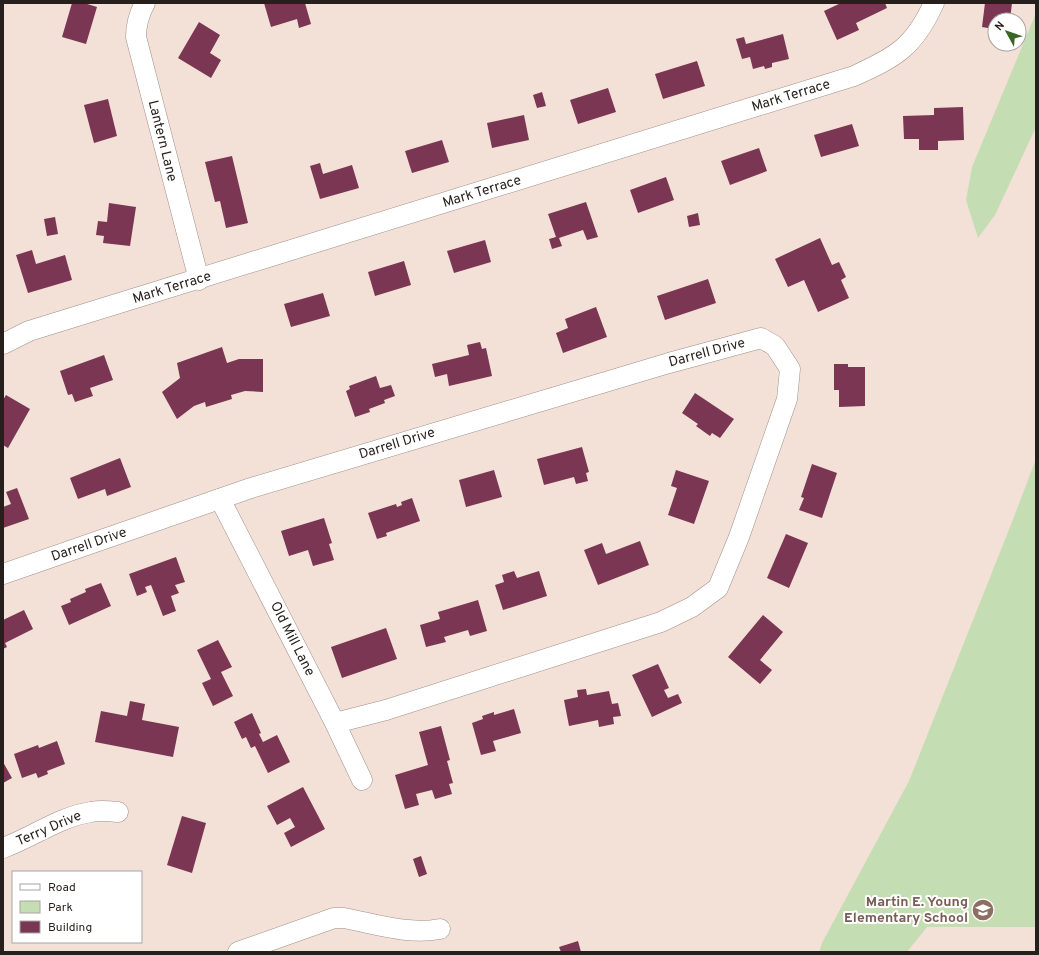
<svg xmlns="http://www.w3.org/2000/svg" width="1039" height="955" viewBox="0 0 1039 955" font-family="Overpass,sans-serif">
	<rect width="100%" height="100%" fill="#f3e1d8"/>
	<g fill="#c5ddb2">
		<polygon points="1036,13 1036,127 995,215 978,238 966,200 972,167"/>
		<polygon points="1036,459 1036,927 927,927 907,952 819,952 822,943 909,781 1012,522"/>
	</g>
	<g fill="#7a3652">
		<polygon points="72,3 84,3 97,7 86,44 62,37"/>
		<polygon points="264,3 305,3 311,24 299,28 297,19 271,27"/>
		<polygon points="841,3 885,3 887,8 856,23 859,30 837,40 824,11"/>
		<polygon points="985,3 1012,3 1010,20 995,20 995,34 993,33 994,29 982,27"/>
		<polygon points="199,22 220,35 210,53 221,60 211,78 178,58"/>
		<polygon points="783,34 789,59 772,63 772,67 765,69 764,66 753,69 750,57 742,59 736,39 744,37 746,44"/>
		<polygon points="697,61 705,86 663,99 655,74"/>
		<polygon points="608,88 616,112 578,124 570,100"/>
		<polygon points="542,92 546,106 537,108 533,95"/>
		<polygon points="108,99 117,136 94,143 84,105"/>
		<polygon points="963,107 964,140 938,141 938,150 919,150 919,139 904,139 903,116 934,115 934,108"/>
		<polygon points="524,115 529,140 492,148 487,123"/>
		<polygon points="852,124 859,146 821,157 814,135"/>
		<polygon points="442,140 449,162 412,173 405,151"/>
		<polygon points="759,148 767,171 730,185 721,161"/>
		<polygon points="232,156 248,223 226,228 220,201 215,202 205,162"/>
		<polygon points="320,163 323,174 352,165 359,188 320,199 310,166"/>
		<polygon points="666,177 674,200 638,213 630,190"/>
		<polygon points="586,202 598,237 587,240 583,230 559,238 562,246 552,249 549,239 556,237 548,214"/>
		<polygon points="109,203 136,207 130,246 103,243 104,236 96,235 98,221 107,222"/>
		<polygon points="698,213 700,225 689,227 687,216"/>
		<polygon points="55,217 58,234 47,236 44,219"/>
		<polygon points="820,238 832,265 839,262 846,277 841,280 849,298 818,312 804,280 788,287 775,259"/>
		<polygon points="485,240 491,262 454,273 447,251"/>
		<polygon points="32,250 36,264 65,255 72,280 28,293 16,255"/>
		<polygon points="404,261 411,285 375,296 368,272"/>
		<polygon points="708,279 716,303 665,320 657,296"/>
		<polygon points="323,293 330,316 291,327 284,304"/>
		<polygon points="596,307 607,337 563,353 556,333 568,328 565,319"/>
		<polygon points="480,342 482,349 486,348 492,376 449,386 447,374 435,377 432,364 469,355 467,345"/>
		<polygon points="222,347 227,363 239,359 263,359 263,392 245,391 231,395 232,399 206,407 205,402 194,406 177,419 162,392 180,378 177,363"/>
		<polygon points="104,355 113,380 90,388 93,396 75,402 72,394 68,395 60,371"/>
		<polygon points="834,364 848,364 848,367 865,367 865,406 839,407 839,390 834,390"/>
		<polygon points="376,376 380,388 391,385 395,396 384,400 385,403 369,409 370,412 355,417 346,391 350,389 349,386"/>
		<polygon points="695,393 734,419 720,438 712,433 710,436 696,426 698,424 682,413"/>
		<polygon points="6,395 30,409 8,448 3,445 3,400"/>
		<polygon points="582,447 589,472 586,473 588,481 576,484 574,477 544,485 537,459"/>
		<polygon points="120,458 131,487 107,496 105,489 78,499 70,478"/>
		<polygon points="812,464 837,473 822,518 799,510 804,498 801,497"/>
		<polygon points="494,470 502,497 466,507 459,480"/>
		<polygon points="676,470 709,481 694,524 668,515 677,488 671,486"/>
		<polygon points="17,488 29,519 3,528 3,507 11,504 6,492"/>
		<polygon points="412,498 420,521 386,533 387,536 377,539 368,513 396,504 397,507 402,505 401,502"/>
		<polygon points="324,518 332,543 329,544 334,560 313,566 308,550 289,556 281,531"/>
		<polygon points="786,534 808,543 789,588 767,578"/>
		<polygon points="640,541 649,565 598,585 584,550 602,543 606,554"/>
		<polygon points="176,557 185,582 175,585 179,593 171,596 176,611 163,616 151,585 145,587 147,592 137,596 129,574"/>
		<polygon points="514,571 517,578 539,571 547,596 503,610 495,585 504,582 502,575"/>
		<polygon points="101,583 111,606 69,625 61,606 71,602 70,599 86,592 85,589"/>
		<polygon points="478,600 487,631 470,636 468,630 444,637 446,642 426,647 420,625 440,619 438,612"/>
		<polygon points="24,610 33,629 5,643 7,647 3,649 3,620"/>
		<polygon points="763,615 783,632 760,660 772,670 760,684 728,657"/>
		<polygon points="386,628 397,659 342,678 331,647"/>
		<polygon points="218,640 232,667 221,672 233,696 213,706 202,683 211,679 197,650"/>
		<polygon points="658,664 669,688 664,690 668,698 678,694 682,703 652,717 632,675"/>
		<polygon points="586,689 587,695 609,691 612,704 618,703 621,716 613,717 614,724 599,727 598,720 569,726 564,700 578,697 577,690"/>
		<polygon points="130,701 145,704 142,720 179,727 173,757 95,742 101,711 127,716"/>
		<polygon points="514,709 521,733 493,741 496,751 481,755 472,723 483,719 482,716 494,712 494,715"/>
		<polygon points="252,713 261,733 259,734 263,742 277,735 290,762 268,773 255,746 251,748 246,737 242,739 234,722"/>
		<polygon points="441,726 450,760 447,761 453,783 449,784 452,794 435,799 432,790 416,794 419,805 405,809 395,775 428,765 419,732"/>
		<polygon points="57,741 65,764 47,771 48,774 38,778 36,773 22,778 14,754 38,745 39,748"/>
		<polygon points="3,762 12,778 3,783"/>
		<polygon points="303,787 325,829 291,847 284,833 295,827 290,818 277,825 267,806"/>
		<polygon points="182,816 206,823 192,873 167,865"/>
		<polygon points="421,856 427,874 419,877 413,859"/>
		<polygon points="578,941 581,952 561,952 559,947"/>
	</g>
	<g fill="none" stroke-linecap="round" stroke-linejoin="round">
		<g stroke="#a08f87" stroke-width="21">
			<g id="minor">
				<path d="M145,3C139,14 136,24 136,37L199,280"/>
				<path d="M3,344L29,331L854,76C896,57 914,47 934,3"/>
				<polyline points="220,499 335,723 362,780"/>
				<polyline points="3,574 251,488 669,363 761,338 775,346 790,369 787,399 739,537 718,588 692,607 661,622 386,710 335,723"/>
				<path d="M3,848C33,837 59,817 91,812C100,810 109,811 118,812"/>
				<path d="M238,952L334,918H344C375,924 408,935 440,929"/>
			</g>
		</g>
		<use href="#minor" stroke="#fff" stroke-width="20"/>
	</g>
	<defs>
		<g id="school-disc" transform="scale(1.15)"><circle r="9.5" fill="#8d6e63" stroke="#fff"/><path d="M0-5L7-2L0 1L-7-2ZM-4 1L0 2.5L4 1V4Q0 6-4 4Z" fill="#fff"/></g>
	</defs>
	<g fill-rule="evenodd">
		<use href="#school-disc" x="983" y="910"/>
	</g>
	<g text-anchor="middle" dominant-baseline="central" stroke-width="4" stroke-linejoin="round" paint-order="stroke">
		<g font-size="14" fill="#261f1c" stroke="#fff">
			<text transform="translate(791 96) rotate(-17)">Mark Terrace</text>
			<text transform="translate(162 141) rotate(76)">Lantern Lane</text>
			<text transform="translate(482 192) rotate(-17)">Mark Terrace</text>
			<text transform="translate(172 288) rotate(-17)">Mark Terrace</text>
			<text transform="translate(707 353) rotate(-15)">Darrell Drive</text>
			<text transform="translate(397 444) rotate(-17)">Darrell Drive</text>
			<text transform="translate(89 545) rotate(-19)">Darrell Drive</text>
			<text transform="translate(292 639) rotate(63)">Old Mill Lane</text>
			<text transform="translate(49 829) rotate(-23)">Terry Drive</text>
		</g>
		<g font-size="14" font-weight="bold" fill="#785e54" stroke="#fff" text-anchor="end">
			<text x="968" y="902">Martin E. Young<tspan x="968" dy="16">Elementary School</tspan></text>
		</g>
	</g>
	<rect width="1039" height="955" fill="none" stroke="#261f1c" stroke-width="8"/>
	<rect x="12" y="871" width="130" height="72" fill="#ffffff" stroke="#a8a5a4"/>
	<rect x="20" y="884" width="20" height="6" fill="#ffffff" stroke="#a8a5a4"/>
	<text x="48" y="891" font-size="12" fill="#261f1c">Road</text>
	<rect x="20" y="901" width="20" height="12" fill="#c5ddb2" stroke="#a8a5a4"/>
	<text x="48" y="911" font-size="12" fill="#261f1c">Park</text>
	<rect x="20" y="921" width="20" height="12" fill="#7a3652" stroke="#a8a5a4"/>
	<text x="48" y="931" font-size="12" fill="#261f1c">Building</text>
	<g transform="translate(1007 32) rotate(310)"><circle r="19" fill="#ffffff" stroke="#a8a5a4"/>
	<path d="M0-3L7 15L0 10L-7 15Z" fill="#3a6522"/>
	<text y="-6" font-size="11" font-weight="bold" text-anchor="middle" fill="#261f1c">N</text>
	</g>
</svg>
